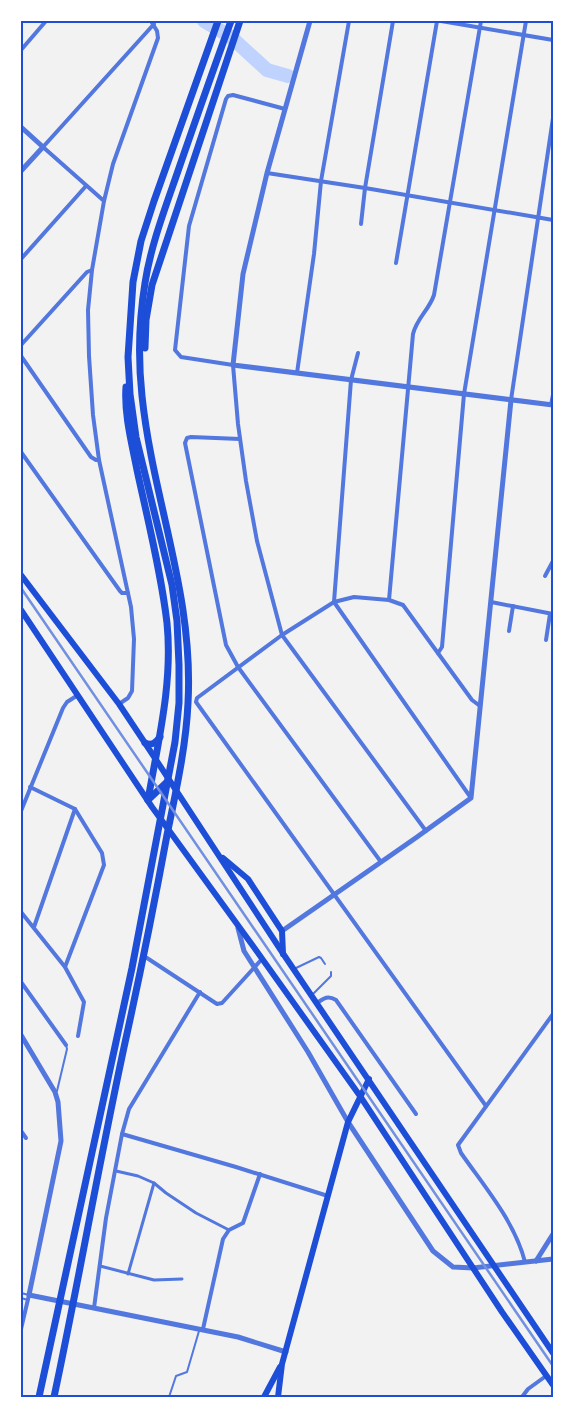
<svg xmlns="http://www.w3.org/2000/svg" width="574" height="1418" viewBox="0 0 574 1418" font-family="Lora,serif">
	<rect width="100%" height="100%" fill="#f2f2f2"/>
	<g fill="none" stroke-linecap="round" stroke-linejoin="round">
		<polyline stroke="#bfd3fe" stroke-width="14" points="204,21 231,37 267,70 288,76"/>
		<g stroke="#5277de" stroke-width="2">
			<polyline points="296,968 319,957 321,958 325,964"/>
			<polyline points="313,994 331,976 331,972"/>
			<polyline points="57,1091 67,1049 66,1045"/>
			<polyline points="21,1293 29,1295"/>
			<polyline points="21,1298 28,1300"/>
			<polyline points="169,1397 176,1376 187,1372 199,1331"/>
		</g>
		<g stroke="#5277de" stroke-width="3">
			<polyline points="116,1171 138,1176 154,1183 166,1193 196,1213 229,1230"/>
			<polyline points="100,1266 154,1280 182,1279"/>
			<polyline points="128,1274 154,1183"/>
		</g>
		<g stroke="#5277de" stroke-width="4">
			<polyline points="441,21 553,40"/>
			<polyline points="21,50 46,21"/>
			<polyline points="285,109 233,95 228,96 226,99 189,226 175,350 181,357 233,365 238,424 246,481 257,541 282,635 426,831"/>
			<polyline points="267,173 365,188 553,220"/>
			<polyline points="104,201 43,147 154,24"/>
			<polyline points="361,224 365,188 393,21"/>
			<polyline points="21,259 86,186"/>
			<polyline points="396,263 437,21"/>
			<polyline points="21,345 87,272 92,270"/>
			<polyline points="21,356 91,457 96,460 99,460"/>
			<polyline points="297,373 314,254 321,181 349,21"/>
			<polyline points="511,400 553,118"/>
			<polyline points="551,405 553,395"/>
			<polyline points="240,439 191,437 187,438 185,443 226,645 238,667 381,862"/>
			<polyline points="21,452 120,591 122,593 128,593"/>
			<polyline points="545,576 553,561"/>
			<path d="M389,600L413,334C417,318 429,310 434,295L481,21"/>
			<polyline points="334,602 351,380 358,353"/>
			<polyline points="334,602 471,798"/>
			<polyline points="491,602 553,614"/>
			<polyline points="509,631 513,606"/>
			<polyline points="546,640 550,614"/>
			<polyline points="438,653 442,647 464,394 526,21"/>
			<polyline points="119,704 128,698 132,691 134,639 131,607 99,460 93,415 89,356 88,310 92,270 104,201 113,164 158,38 157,31 151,21"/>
			<polyline points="480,706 472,700 403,605 389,600 354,597 334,602 282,635 197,698 196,702 486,1106"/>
			<polyline points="30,787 75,809 102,853 104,865 65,967"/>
			<polyline points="21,811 63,708 67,702 78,695"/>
			<polyline points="21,912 65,967 84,1002 78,1036"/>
			<polyline points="34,927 75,809"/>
			<polyline points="143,957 147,958 217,1004 222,1003 262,959"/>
			<polyline points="21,982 66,1045"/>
			<path d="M317,1003C324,998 328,995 336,1000L416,1114"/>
			<polyline points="21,1131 26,1138"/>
			<polyline points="122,1134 236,1167 328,1196"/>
			<path d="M525,1262C515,1222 484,1186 461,1153L458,1145L553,1014"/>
			<polyline points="94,1308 106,1218 122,1134 129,1109 200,992"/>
			<polyline points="21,1329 29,1295"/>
			<polyline points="203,1329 223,1239 229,1230 243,1223 260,1174"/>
			<polyline points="522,1397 528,1389 546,1376"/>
		</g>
		<g stroke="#5277de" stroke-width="5">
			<polyline points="310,21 267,173 243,274 233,365 553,405"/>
			<polyline points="21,127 43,147 21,171"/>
			<polyline points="238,928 244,951 308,1052 348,1122 433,1251 453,1267 473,1268 553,1259"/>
			<polyline points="282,931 417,837 471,798 511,400"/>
			<polyline points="21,1035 55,1092 58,1102 61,1141 29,1295 238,1337 286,1352"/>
			<polyline points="536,1261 553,1234"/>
		</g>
		<g stroke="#1d4ed8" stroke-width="6">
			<polyline points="21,575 119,704 145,743 284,955 553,1353"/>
			<polyline points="21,610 152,807 253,946 360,1096 502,1312 553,1385"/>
			<polyline points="223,858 248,879 282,931 283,954"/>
			<polyline points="264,1397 280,1367"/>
			<polyline points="278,1397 282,1364 348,1122 369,1079"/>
		</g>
		<g stroke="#1d4ed8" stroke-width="7">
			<polyline points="145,348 146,320 152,285 240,21"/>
			<path d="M126,387C124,414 132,444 137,470C148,521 161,572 167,623C173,683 158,742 148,800"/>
			<path d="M145,743C152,746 156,743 160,737"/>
			<polyline points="148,800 168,781"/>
			<polyline points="39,1397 132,968 175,742 179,703 179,665 177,621 172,585 136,437 130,394 128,357 133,282 141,241 154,201 218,21"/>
			<path d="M54,1397C80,1275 101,1151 128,1029C142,965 155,900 167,835C176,791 186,747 188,703C194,595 153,501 142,396C138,359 139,320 145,283C151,244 166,206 179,168C196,119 213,70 231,21"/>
		</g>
		<polyline stroke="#7290e2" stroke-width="2.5" points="21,588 553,1366"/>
	</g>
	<rect width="574" height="1418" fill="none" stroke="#ffffff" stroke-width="45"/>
	<rect x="22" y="22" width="530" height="1374" fill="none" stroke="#1d4ed8" stroke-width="2"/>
</svg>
